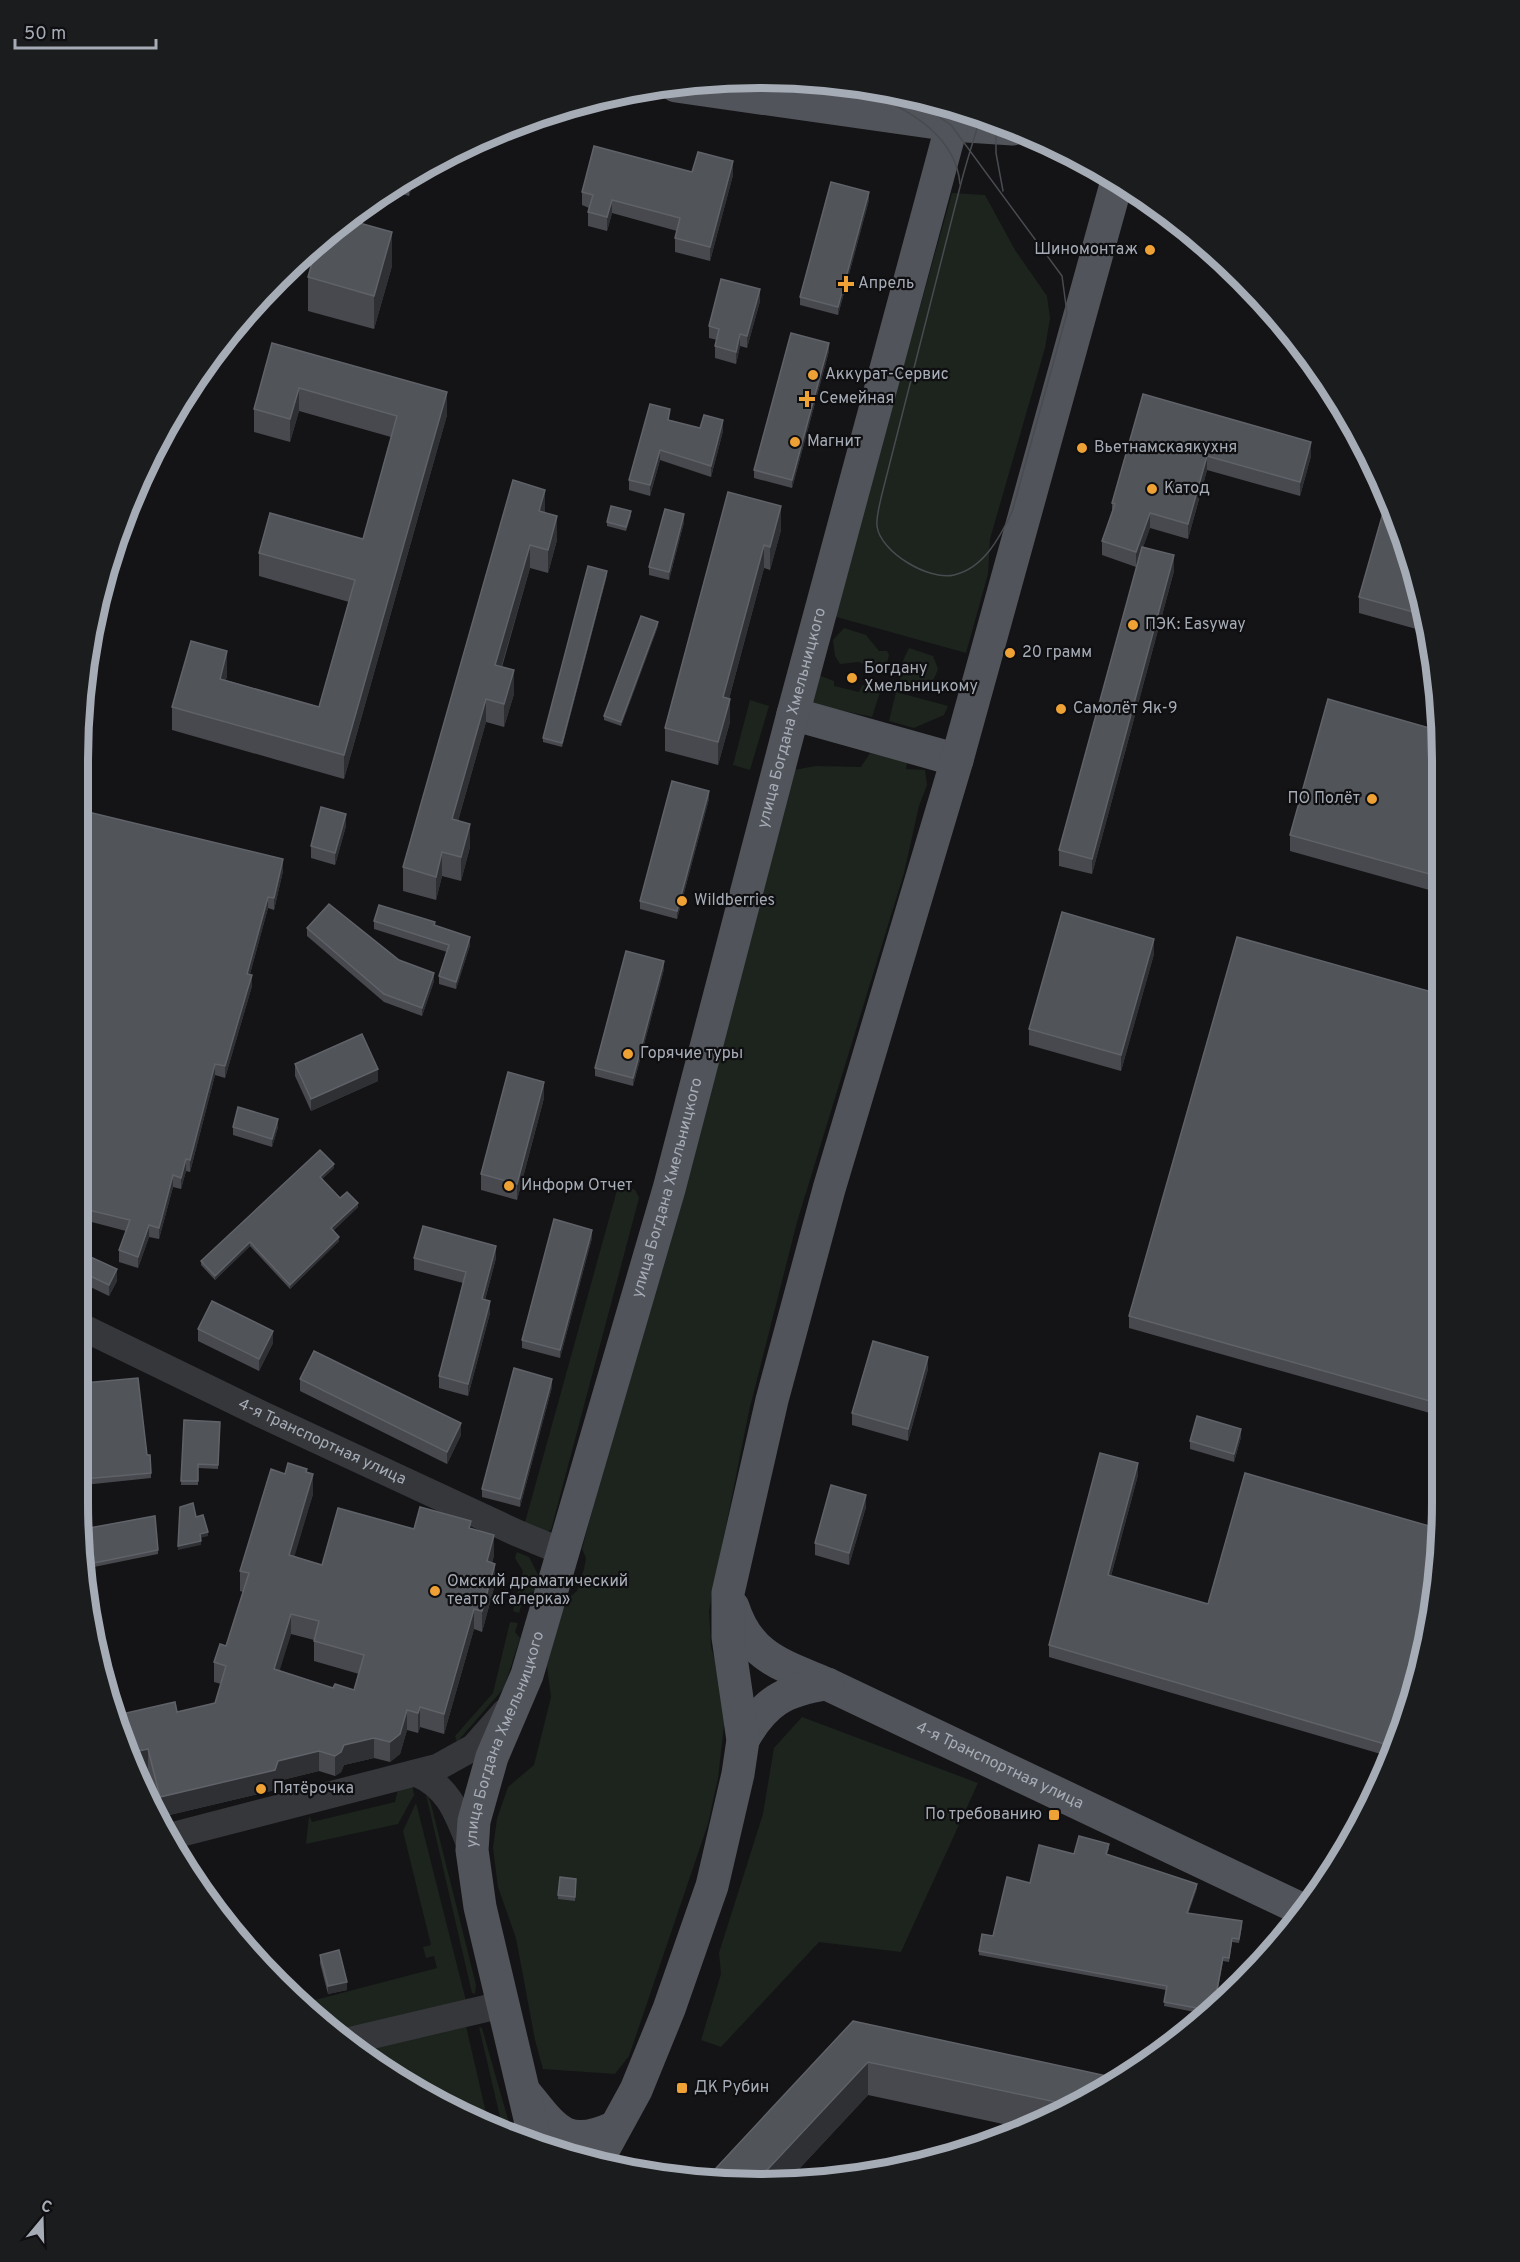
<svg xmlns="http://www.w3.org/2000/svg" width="1520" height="2262" viewBox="0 0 1520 2262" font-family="Overpass,sans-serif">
	<rect width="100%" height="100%" fill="#141416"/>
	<g fill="#1c241d">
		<polygon points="952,193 985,195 1015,250 1047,296 1050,318 1045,348 990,539 988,574 966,653 833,616"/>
		<polygon points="844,628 866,635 879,651 887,651 889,655 886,667 874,669 859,662 840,664 835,656 833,640"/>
		<path d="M909,648L933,656L938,669C929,693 922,695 900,681L902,663Z"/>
		<polygon points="813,673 834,681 834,686 859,692 862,685 881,689 872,717 816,705 805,699"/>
		<polygon points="896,692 948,706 944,715 914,728 889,721"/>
		<polygon points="750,700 769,706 750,770 733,765"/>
		<polygon points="870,753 907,762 906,769 925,770 927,785 919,806 904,873 797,1222 749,1411 709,1611 711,1647 721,1681 725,1717 718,1778 708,1824 629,2056 615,2074 543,2069 535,2040 516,1938 498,1887 493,1848 497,1819 508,1787 534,1765 551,1697 547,1666 564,1602 577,1591 584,1569 586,1558 582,1549 788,771 816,766 861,767"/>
		<polygon points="619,1183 635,1190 639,1198 551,1530 538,1535 524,1526"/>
		<polygon points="517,1552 529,1557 538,1575 535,1591 524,1596 519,1613 513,1611 523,1571 515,1558"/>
		<polygon points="510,1622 518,1623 515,1632 520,1638 504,1688 457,1742 455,1736 493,1693"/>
		<polygon points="802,1717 978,1783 901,1952 819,1942 721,2047 701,2040 721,1974 719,1953 763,1814 774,1748"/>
		<polygon points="412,1785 414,1795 398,1824 306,1844 309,1816 312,1822 395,1802 398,1789"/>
		<polygon points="425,1790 431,1804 476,1985 475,1994 472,1993"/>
		<polygon points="416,1803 467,2005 337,2037 315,2017 315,2000 437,1968 434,1956 426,1958 423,1947 431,1945 403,1831"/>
		<polygon points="466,2026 489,2126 356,2050"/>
		<polygon points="479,2027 482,2028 513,2137 504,2134"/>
	</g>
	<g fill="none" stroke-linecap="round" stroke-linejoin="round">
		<g stroke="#35373b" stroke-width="27">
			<path id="s1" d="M84,1328L261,1414L517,1533L563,1552"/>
			<path d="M416,1773C451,1788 458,1816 472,1850"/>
			<polyline points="171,1836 438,1767 474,1747 505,1712"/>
			<polyline points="344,2042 505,2004"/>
		</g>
		<g stroke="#51545a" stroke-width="33">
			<polyline points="676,86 951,125 1013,129"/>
			<polyline points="793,714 957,760"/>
			<path id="s2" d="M733,1607C749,1657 782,1665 827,1684L1301,1909"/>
			<path d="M743,1740C764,1702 784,1690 827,1684"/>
			<path d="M527,2095C555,2130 567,2149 613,2128"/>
			<path id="s3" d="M536,2144L480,1907L472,1850L474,1821L492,1757L527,1675L669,1189L793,714L956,109"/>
			<polyline points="596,2163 636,2090 669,2009 712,1886 738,1774 743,1740 728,1637 728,1593 772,1400 829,1189 957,760 1117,181"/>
		</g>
		<g stroke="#484b50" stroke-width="1.5">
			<path d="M764,81C789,84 813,87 838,91C848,92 860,92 870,95C910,109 956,137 960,184"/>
			<path d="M911,98L951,125L1062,276L1067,313L1012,512C1000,537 984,568 954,575C929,581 880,552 877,526C876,517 880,503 882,494L960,187C966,163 974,139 981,115"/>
			<polyline points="996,122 996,153 1003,191"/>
		</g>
	</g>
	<g fill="#47494e" fill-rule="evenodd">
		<polygon points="692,172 733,175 710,261 675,252 675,238 677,231 612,213 607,231 588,226 588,212 589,208 582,205 582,192"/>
		<polygon points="415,175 409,196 391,190"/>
		<polygon points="869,200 838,315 800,305 800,297"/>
		<polygon points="392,266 374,329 308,311 308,277"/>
		<polygon points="760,301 747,348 740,346 736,364 715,358 715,346 717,340 709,338 709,326"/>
		<polygon points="272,343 447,415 344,779 172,730 172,707 227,675 226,680 319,707 349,602 259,576 259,553 363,539 391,437 299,411 290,442 254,432 254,409"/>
		<polygon points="829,351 792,488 754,478 754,470"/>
		<polygon points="1143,394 1311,456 1300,496 1207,470 1188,539 1150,528 1143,547 1174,571 1092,874 1059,866 1059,850 1140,555 1136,567 1102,555 1102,541 1112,513 1112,503"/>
		<polygon points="670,420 700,428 723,431 711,477 660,460 650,496 629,490 629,480"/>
		<polygon points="513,480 545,513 557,540 548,573 530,568 502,667 514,694 504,727 486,722 458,821 470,847 461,881 442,876 436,900 403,891 403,867"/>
		<polygon points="728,492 781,530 770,570 764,568 729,699 730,722 718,765 665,751 665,728"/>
		<polygon points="631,515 626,531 607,526 607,522"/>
		<polygon points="684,522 669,580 649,575 649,567"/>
		<polygon points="607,575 562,747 543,742 543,738"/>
		<polygon points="1419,584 1427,632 1359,613 1359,597"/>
		<polygon points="658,626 621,726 604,720 604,716"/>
		<polygon points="1440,731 1440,893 1290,851 1290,835"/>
		<polygon points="709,799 677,919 640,909 640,901"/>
		<polygon points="84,811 283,871 274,910 268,908 250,974 252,986 247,1003 225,1078 215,1075 190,1172 186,1171 181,1189 173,1187 159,1239 149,1237 138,1268 119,1262 119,1250 126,1231 84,1220"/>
		<polygon points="346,826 335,865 311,858 311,846"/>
		<polygon points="374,921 435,925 470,945 456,989 439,984 439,976 447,952 374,929"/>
		<polygon points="307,928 399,960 434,981 422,1016 384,1002 307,936"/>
		<polygon points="1154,954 1121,1071 1029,1045 1029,1029"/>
		<polygon points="664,969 633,1086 595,1076 595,1068"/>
		<polygon points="1439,994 1437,1415 1129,1328 1129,1316"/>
		<polygon points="295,1064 378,1081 311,1111 295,1076"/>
		<polygon points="544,1098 517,1200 481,1190 481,1174"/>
		<polygon points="233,1127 278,1127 272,1147 233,1135"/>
		<polygon points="334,1168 322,1179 340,1198 358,1207 333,1231 339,1241 290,1289 250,1246 215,1280 201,1265 201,1261"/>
		<polygon points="592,1238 560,1358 522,1348 522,1340"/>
		<polygon points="84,1254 117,1281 109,1296 84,1284"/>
		<polygon points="414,1258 496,1258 485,1300 490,1313 468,1396 439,1388 439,1376 463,1283 414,1270"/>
		<polygon points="198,1329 273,1343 259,1371 198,1341"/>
		<polygon points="928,1369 908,1441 852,1425 852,1413"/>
		<polygon points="300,1379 461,1435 447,1464 300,1391"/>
		<polygon points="84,1383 147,1455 151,1473 151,1478 84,1485"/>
		<polygon points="552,1387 520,1507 482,1497 482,1489"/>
		<polygon points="184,1420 220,1422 218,1469 198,1468 198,1485 181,1485"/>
		<polygon points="1241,1437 1234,1462 1190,1449 1190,1441"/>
		<path d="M307,1472L313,1494L294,1556L322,1565L414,1529L471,1528L494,1555L492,1563L495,1584L482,1632L474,1629L444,1734L420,1727L418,1733L407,1730L400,1754L390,1762L374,1758L344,1765L341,1772L335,1776L319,1771L278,1781L275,1790L161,1817L158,1810L148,1769L139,1771L114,1721L177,1712L215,1703L221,1684L214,1682V1662L226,1646L243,1592L240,1591V1571L285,1474ZM291,1634L314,1640V1661L359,1674L354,1690L333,1688L279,1670Z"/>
		<polygon points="1138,1475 1111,1576 1208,1604 1406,1721 1391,1757 1049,1657 1049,1645"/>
		<polygon points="866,1507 849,1565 815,1555 815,1543"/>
		<polygon points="84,1529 158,1550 158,1554 84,1569"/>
		<polygon points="1109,1848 1107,1854 1197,1888 1188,1914 1242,1926 1239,1943 1232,1942 1229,1962 1223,1961 1216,2000 1225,1999 1214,2010 1214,2009 1210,2015 1164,2006 1166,1990 979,1955 979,1951 993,1936 1074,1854"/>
		<polygon points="576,1883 575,1901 558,1899 558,1895"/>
		<polygon points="320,1955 347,1990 328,1994 320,1963"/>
		<polygon points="853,2021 1101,2092 1017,2127 868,2095 786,2183 715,2183"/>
	</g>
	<g fill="#2e3033">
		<polygon points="733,161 733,175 710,261 710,247"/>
		<polygon points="415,175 409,196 409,179"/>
		<polygon points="869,192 869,200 838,315 838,307"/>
		<polygon points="612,200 612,213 607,231 607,217"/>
		<polygon points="392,232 392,266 374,329 374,296"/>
		<polygon points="760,289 760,301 747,348 747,336"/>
		<polygon points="740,334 740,346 736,364 736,352"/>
		<polygon points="829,343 829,351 792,488 792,480"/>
		<polygon points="299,388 299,411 290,442 290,419"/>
		<polygon points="447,392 447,415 344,779 344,755"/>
		<polygon points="723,420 723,431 711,477 711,466"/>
		<polygon points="1311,442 1311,456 1300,496 1300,482"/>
		<polygon points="660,450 660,460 650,496 650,485"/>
		<polygon points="1207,456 1207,470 1188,539 1188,524"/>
		<polygon points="545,490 545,513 539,511"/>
		<polygon points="781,506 781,530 770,570 770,547"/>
		<polygon points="1150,513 1150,528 1136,567 1136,552"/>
		<polygon points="684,514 684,522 669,580 669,572"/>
		<polygon points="557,516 557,540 548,573 548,550"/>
		<polygon points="530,545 530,568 495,688 495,665"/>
		<polygon points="764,545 764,568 723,721 723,697"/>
		<polygon points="1174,555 1174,571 1092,874 1092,859"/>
		<polygon points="607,571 607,575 562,747 562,743"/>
		<polygon points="658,622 658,626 621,726 621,722"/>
		<polygon points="92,631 92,639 86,658"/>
		<polygon points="227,651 227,675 220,702 220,679"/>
		<polygon points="514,670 514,694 504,727 504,704"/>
		<polygon points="486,699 486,722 452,842 452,819"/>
		<polygon points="730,699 730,722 718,765 718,742"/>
		<polygon points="709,791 709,799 677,919 677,911"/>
		<polygon points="346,814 346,826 335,865 335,853"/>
		<polygon points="470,824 470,847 461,881 461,857"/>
		<polygon points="442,852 442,876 436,900 436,877"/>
		<polygon points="283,859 283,871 274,910 274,898"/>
		<polygon points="268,897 268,908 247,985 247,974"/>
		<polygon points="470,937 470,945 456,989 456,982"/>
		<polygon points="1154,939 1154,954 1121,1071 1121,1055"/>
		<polygon points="664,961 664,969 633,1086 633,1078"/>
		<polygon points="434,973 434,981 422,1016 422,1008"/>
		<polygon points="252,975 252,986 247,1003 225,1078 225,1066"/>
		<polygon points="215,1064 215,1075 190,1172 190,1160"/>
		<polygon points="378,1069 378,1081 311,1111 311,1099"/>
		<polygon points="544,1082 544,1098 517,1200 517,1184"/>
		<polygon points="278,1119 278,1127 272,1147 272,1139"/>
		<polygon points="186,1159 186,1171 181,1189 181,1178"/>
		<polygon points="334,1164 334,1168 320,1181 320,1177"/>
		<polygon points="173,1175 173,1187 159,1239 159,1228"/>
		<polygon points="358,1203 358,1207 331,1233 331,1228"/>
		<polygon points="149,1225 149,1237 138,1268 138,1257"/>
		<polygon points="592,1230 592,1238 560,1358 560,1350"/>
		<polygon points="339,1237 339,1241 290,1289 290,1285"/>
		<polygon points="250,1242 250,1246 215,1280 215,1276"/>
		<polygon points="496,1246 496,1258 482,1311 482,1299"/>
		<polygon points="117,1269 117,1281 109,1296 109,1285"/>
		<polygon points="490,1301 490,1313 468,1396 468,1384"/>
		<polygon points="273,1331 273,1343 259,1371 259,1359"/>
		<polygon points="928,1357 928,1369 908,1441 908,1429"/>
		<polygon points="552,1379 552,1387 520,1507 520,1499"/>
		<polygon points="461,1423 461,1435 447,1464 447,1452"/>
		<polygon points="1241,1429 1241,1437 1234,1462 1234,1454"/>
		<polygon points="1138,1463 1138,1475 1108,1587 1108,1575"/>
		<polygon points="313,1474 313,1494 289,1575 289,1555"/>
		<polygon points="866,1495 866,1507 849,1565 849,1553"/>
		<polygon points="208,1532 208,1536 200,1538 200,1534"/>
		<polygon points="494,1535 494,1555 487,1582 487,1561"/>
		<polygon points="201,1541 201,1545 178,1550 178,1546"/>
		<polygon points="495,1564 495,1584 482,1632 482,1611"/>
		<polygon points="474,1609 474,1629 444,1734 444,1714"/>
		<polygon points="291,1614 291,1634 274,1689 274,1669"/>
		<polygon points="420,1707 420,1727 418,1733 418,1713"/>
		<polygon points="407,1710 407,1730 400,1754 390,1762 390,1742"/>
		<polygon points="374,1738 374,1758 344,1765 341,1772 335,1776 335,1756 344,1745"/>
		<polygon points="148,1749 148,1769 139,1771 130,1753"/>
		<polygon points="319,1751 319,1771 278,1781 275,1790 161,1817 160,1814 160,1797 278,1761"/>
		<polygon points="1197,1884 1197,1888 1187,1917 1187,1913"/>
		<polygon points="347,1982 347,1990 328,1994 328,1986"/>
		<polygon points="868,2062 868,2095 786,2183 755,2183"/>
	</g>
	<g fill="#515459" stroke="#5f6268" stroke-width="1.5" fill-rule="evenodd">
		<polygon points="594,146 692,172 698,152 733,161 710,247 675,238 680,218 612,200 607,217 588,212 593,195 582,192"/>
		<polygon points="831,182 869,192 838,307 800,297"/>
		<polygon points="345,219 392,232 374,296 308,277 317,245"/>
		<polygon points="721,279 760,289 747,336 740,334 736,352 715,346 719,329 709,326"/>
		<polygon points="791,333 829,343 792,480 754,470"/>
		<polygon points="272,343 447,392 344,755 172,707 191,641 227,651 220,679 319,707 355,580 259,553 270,513 363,539 397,416 299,388 290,419 254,409"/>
		<polygon points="1143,394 1311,442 1300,482 1207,456 1188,524 1150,513 1136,552 1102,541 1115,504 1112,503"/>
		<polygon points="650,404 670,409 668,420 700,428 704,415 723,420 711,466 660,450 650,485 629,480"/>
		<polygon points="513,480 545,490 539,511 557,516 548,550 530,545 495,665 514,670 504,704 486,699 452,819 470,824 461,857 442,852 436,877 403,867"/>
		<polygon points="728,492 781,506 770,547 764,545 723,697 730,699 718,742 665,728"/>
		<polygon points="1387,499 1419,584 1424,615 1359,597"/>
		<polygon points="611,506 631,511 626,527 607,522"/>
		<polygon points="665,509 684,514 669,572 649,567"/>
		<polygon points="1142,547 1174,555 1092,859 1059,850"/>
		<polygon points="588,566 607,571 562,743 543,738"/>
		<polygon points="641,616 658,622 621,722 604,716"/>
		<polygon points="1328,699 1440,731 1440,877 1290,835"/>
		<polygon points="672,781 709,791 677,911 640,901"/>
		<polygon points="321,807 346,814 335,853 311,846"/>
		<polygon points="84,811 283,859 274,898 268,897 247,974 252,975 247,991 225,1066 215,1064 190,1160 186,1159 181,1178 173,1175 159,1228 149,1225 138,1257 119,1250 130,1220 84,1209"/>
		<polygon points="329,904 399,960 434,973 422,1008 384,994 307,928"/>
		<polygon points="379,905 435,922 434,925 470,937 456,982 439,976 449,945 374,921"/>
		<polygon points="1062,912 1154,939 1121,1055 1029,1029"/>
		<polygon points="1237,937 1439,994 1437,1403 1129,1316"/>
		<polygon points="626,951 664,961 633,1078 595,1068"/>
		<polygon points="362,1034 378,1069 311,1099 295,1064"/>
		<polygon points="508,1072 544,1082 517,1184 481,1174"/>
		<polygon points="238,1107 278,1119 272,1139 233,1127"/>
		<polygon points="320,1150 334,1164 320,1177 340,1198 347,1192 358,1203 331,1228 339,1237 290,1285 250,1242 215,1276 201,1261"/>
		<polygon points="554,1219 592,1230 560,1350 522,1340"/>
		<polygon points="423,1226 496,1246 482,1299 490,1301 468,1384 439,1376 466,1272 414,1258"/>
		<polygon points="84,1254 117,1269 109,1285 84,1273"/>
		<polygon points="212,1301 273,1331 259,1359 198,1329"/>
		<polygon points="873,1341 928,1357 908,1429 852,1413"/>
		<polygon points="314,1351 461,1423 447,1452 300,1379"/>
		<polygon points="514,1368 552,1379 520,1499 482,1489"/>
		<polygon points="138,1378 147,1455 150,1455 151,1473 84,1479 84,1383"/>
		<polygon points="1197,1416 1241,1429 1234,1454 1190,1441"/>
		<polygon points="184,1420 220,1422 218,1465 198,1464 198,1481 181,1481"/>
		<polygon points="1100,1453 1138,1463 1108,1575 1208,1604 1245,1473 1436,1528 1436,1591 1406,1721 1395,1747 1049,1645"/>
		<path d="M288,1463L307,1469L306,1472L313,1474L289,1555L322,1565L338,1508L414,1529L420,1507L471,1521L469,1528L494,1535L487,1561L495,1564L482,1611L474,1609L444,1714L420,1707L418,1713L407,1710L400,1734L390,1742L374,1738L344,1745L341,1752L335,1756L319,1751L278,1761L275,1770L160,1797L148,1749L130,1753L114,1721L113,1716L175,1702L177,1712L215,1703L226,1666L214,1662L220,1644L226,1646L249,1573L240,1571L271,1469L285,1474ZM291,1614L319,1621L314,1641L364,1655L354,1690L335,1684L333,1688L274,1669Z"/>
		<polygon points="831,1485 866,1495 849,1553 815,1543"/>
		<polygon points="193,1503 196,1517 203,1515 208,1532 200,1534 201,1541 178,1546 180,1507"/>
		<polygon points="155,1516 158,1550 84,1565 84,1529"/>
		<polygon points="1079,1836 1109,1844 1106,1854 1197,1884 1187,1913 1242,1921 1239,1939 1232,1938 1229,1958 1223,1957 1215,2000 1225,1999 1215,2010 1214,2005 1213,2011 1164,2002 1167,1986 979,1951 982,1934 993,1936 1007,1877 1030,1883 1039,1845 1074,1854"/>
		<polygon points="560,1877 576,1879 575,1897 558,1895"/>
		<polygon points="1275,1935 1282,1938 1270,1955 1267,1954"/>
		<polygon points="339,1950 347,1982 328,1986 320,1955"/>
		<polygon points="853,2021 1121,2079 1101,2092 1070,2105 868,2062 755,2183 715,2183 704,2181"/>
	</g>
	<g fill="#eea134" stroke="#0f0f11" stroke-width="2">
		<circle cx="1150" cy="250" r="6"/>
		<path d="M843 275h6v6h6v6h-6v6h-6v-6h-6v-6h6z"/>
		<circle cx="813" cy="375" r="6"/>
		<path d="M804 390h6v6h6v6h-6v6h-6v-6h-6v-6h6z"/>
		<circle cx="795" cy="442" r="6"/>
		<circle cx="1082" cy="448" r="6"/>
		<circle cx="1152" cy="489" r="6"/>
		<circle cx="1133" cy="625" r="6"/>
		<circle cx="1010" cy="653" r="6"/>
		<circle cx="852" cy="678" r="6"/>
		<circle cx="1061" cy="709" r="6"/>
		<circle cx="1372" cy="799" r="6"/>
		<circle cx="682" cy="901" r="6"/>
		<circle cx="628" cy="1054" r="6"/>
		<circle cx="509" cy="1186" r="6"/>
		<circle cx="435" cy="1591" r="6"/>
		<circle cx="261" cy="1789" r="6"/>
		<rect x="1048" y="1809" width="12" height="12" rx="3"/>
		<rect x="676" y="2082" width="12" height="12" rx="3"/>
	</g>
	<g text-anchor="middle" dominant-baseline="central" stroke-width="4.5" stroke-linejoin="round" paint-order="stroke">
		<g font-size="16" fill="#a6acb6" stroke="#0f0f11" text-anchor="start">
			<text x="1138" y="250" text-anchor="end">Шиномонтаж</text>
			<text x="858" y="284">Апрель</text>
			<text x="825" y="375">Аккурат-Сервис</text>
			<text x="819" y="399">Семейная</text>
			<text x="807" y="442">Магнит</text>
			<text x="1094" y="448">Вьетнамскаякухня</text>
			<text x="1164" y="489">Катод</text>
			<text x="1145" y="625">ПЭК: Easyway</text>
			<text x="1022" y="653">20 грамм</text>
			<text x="864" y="669">Богдану<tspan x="864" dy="18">Хмельницкому</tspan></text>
			<text x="1073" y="709">Самолёт Як-9</text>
			<text x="1360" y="799" text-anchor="end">ПО Полёт</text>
			<text x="694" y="901">Wildberries</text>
			<text x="640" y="1054">Горячие туры</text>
			<text x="521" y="1186">Информ Отчет</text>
			<text x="447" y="1582">Омский драматический<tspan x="447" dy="18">театр «Галерка»</tspan></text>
			<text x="273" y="1789">Пятёрочка</text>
			<text x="1042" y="1815" text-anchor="end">По требованию</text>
			<text x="694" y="2088">ДК Рубин</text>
		</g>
		<g font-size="16" fill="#a6acb6" stroke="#0f0f11">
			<text stroke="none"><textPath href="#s3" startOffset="1479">улица Богдана Хмельницкого</textPath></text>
			<text stroke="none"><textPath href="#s3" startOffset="993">улица Богдана Хмельницкого</textPath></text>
			<text stroke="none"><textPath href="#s1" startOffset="264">4-я Транспортная улица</textPath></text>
			<text stroke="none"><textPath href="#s3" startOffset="417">улица Богдана Хмельницкого</textPath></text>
			<text stroke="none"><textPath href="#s2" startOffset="318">4-я Транспортная улица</textPath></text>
		</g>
	</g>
	<path d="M0 0H1520V2262H0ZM760 88H760A672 672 0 0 1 1432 760V1502A672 672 0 0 1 760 2174H760A672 672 0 0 1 88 1502V760A672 672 0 0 1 760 88Z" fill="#1b1c1e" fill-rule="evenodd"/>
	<path fill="none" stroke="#a6acb6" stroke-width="8" d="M760 88H760A672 672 0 0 1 1432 760V1502A672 672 0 0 1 760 2174H760A672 672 0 0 1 88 1502V760A672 672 0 0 1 760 88Z"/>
	<g transform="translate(42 2220) rotate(19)" stroke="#0f0f11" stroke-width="4.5" paint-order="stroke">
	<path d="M0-4.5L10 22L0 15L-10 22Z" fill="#a6acb6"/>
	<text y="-9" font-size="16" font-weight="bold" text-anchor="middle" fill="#a6acb6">С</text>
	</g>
	<path d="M15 39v9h141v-9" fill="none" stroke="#a6acb6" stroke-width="3"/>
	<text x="24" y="39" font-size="18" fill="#a6acb6" stroke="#0f0f11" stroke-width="4.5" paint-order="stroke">50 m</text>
</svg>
